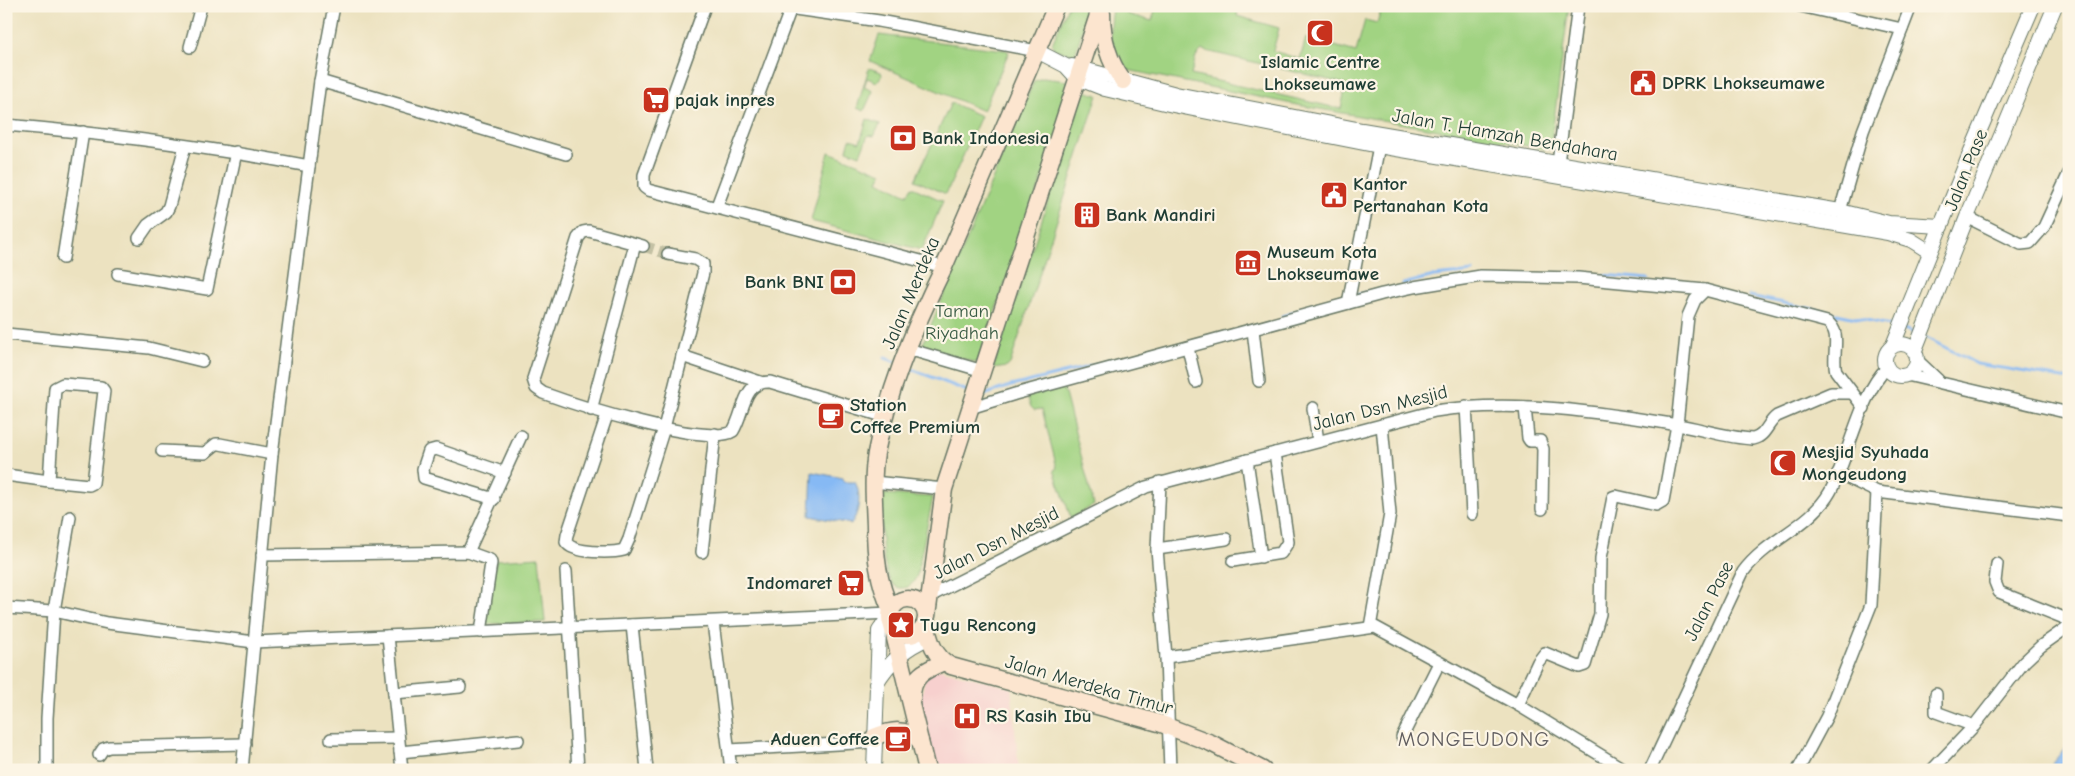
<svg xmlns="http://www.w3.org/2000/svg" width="2075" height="776" viewBox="0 0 2075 776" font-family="'Comic Neue',sans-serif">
	<rect width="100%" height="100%" fill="#fcf5e5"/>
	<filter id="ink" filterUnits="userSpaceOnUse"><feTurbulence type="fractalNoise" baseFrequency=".02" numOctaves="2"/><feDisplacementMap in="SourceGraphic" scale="10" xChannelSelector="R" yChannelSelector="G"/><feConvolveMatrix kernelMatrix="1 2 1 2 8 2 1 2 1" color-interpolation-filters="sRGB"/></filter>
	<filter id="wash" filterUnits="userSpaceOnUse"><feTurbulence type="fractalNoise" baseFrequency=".0096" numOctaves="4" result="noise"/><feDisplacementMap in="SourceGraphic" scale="20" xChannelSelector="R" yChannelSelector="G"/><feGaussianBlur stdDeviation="1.12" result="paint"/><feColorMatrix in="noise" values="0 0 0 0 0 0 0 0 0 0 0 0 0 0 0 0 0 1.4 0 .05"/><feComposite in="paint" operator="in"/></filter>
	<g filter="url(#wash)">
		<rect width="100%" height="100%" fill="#ece2c0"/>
		<polygon fill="#f7d0ce" points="936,668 1011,688 1019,770 933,770 919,707 925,679"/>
		<g fill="#a1d382" stroke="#60885b" fill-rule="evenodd">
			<polygon points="1068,6 1090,6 1076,51 1073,55 1054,49 1052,44"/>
			<path d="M1113,6H1129L1127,14L1152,21L1156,6H1239L1237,16L1279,28L1273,51L1300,59L1306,38L1356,52L1365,20L1377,23L1382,6H1569L1550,150L1292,104L1123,69C1110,50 1107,28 1113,6ZM1202,50L1346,84L1341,109L1191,75L1196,56Z"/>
			<polygon points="879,35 1006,50 1009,52 983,111 870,61"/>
			<polygon points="869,68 881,72 882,75 877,82 867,78 864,87 873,91 864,111 857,108"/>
			<polygon points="1043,78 1076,82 977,363 922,346 1034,81"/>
			<polygon points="1084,91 1098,95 1010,364 1007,367 993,369"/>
			<polygon points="951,103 981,116 946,194 915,180"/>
			<polygon points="867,119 880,124 874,136 868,135 860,155 847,150 850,139 860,142"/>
			<polygon points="829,152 882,173 878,181 907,195 912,187 943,201 922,250 811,221"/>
			<polygon points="1063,386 1094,505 1071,518 1054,470 1057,468 1042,409 1034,410 1031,407 1027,396"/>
			<path d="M883,494L933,497L917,575C914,582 910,589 900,588C878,585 882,518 881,500Z"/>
			<polygon points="539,557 545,622 486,624 496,560"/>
		</g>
		<g fill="#86b9f4" stroke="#527b94">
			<path d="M812,472L843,478L844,482H855C862,495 859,513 851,524L810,516Z"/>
			<polygon points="2069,743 2069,770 2047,770"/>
		</g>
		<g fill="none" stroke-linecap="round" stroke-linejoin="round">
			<g stroke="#86b9f4" stroke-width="3">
				<polyline points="1604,275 1648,279"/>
				<polyline points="1403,284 1434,276 1473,272"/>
				<polyline points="1352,296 1370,292"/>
				<polyline points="1750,296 1895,326"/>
				<polyline points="1282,316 1346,297"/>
				<polyline points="1904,329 1916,334"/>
				<polyline points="1925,337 1977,364 2069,379"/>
				<polyline points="885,358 896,362"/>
				<polyline points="906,367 970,392"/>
				<polyline points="981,396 1007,387 1136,355"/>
			</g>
		</g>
	</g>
	<g filter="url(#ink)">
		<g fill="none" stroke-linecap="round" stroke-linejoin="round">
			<polyline stroke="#c3c1a4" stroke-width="11" stroke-dasharray="11 5.5" stroke-linecap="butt" points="643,246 668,254"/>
			<g stroke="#677765" stroke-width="14">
				<g id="minor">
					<polyline points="705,6 644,175 644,187 648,190 944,267"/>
					<polyline points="774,6 879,21 1037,51"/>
					<polyline points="1800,6 1902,29"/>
					<polyline points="190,47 201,6"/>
					<polyline points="320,81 566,154"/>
					<path d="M6,125C108,134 209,147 309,166"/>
					<polyline points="1557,171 1578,6"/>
					<polyline points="717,206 791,8"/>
					<polyline points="1840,211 1863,131 1911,6"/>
					<polyline points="1967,217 2021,244 2030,243 2044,227 2069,173"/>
					<polyline points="139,238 148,225 166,212 169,206 185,146"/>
					<path d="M643,246L589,231L583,232L578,238L533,379L536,388L543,393C573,404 709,448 733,431C745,412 742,381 770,382L886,417"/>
					<polyline points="63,258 83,132"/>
					<polyline points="118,274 207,289 236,152"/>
					<polyline points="1348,303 1379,146"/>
					<polyline points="1253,330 1259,381"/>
					<polyline points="6,334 149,348 202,361"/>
					<polyline points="1188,348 1196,382"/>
					<polyline points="908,349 983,371"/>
					<polyline points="682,356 760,382"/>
					<polyline points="1918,361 1938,380"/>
					<polyline points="1907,375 2069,413"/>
					<polygon points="63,384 101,387 104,391 93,483 89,485 49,481 55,388"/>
					<polyline points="1466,406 1472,514"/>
					<polyline points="1525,407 1528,438 1530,441 1540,441 1543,449 1542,509"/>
					<path d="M970,408L1015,394L1382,294L1414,287L1481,276L1578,278L1705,290L1827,322C1843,332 1831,356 1836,371L1864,408"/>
					<polyline points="1313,408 1318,441"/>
					<polyline points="591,410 635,244"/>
					<path d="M607,415L567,535L566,542C573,554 612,553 624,550L629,539L664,428L703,273V264L695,259L668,254"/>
					<polyline points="162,451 205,453 216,444 220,444 272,454"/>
					<polyline points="1247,460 1261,557"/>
					<polyline points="1838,473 1877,492 2069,516"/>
					<polyline points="6,475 49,481"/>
					<polyline points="873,482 944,489"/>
					<polyline points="1160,482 1157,549 1166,657 1170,770"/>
					<polyline points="494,499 424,478 423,469 429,451 436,449 505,473"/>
					<polyline points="1157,549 1226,539"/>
					<polyline points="468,552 521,436"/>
					<polyline points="702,552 715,434"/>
					<polyline points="262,555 468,552 490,560 491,563 481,632"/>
					<polyline points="1233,561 1281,553 1288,542 1275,453"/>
					<polyline points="1997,564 1995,582 1999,592 2069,620"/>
					<polyline points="566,571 578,770"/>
					<path d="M930,596L1146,487L1435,411C1513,399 1600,412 1678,425C1702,429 1728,438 1753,439C1766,436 1767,423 1777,416L1831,393H1851"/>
					<polyline points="6,608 54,611 107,623 254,642 890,613"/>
					<polyline points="713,622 731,770"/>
					<polyline points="632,625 647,770"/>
					<polyline points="1370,627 1390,514 1382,425"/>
					<polyline points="388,636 402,770"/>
					<polyline points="1166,657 1375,627 1518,705 1625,770"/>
					<polyline points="394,693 460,687"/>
					<polyline points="1936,694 1936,712 1974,726"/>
					<polyline points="1518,705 1538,662 1545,653 1579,667 1585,665 1600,614 1601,558 1613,497 1616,496 1656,505 1663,501 1677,425 1688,316 1695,300 1705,290"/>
					<polyline points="1402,737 1439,663"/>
					<polyline points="331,739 398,738"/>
					<polyline points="729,750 874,742"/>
					<polyline points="400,752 518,740"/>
					<polyline points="99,755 103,749 109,747 245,744"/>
					<polyline points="47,770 47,718 54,611 70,517"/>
					<polyline points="242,770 272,454 320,81 334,6"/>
					<path d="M1650,770L1743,572C1766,540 1810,527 1830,492C1848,459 1861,391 1887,368"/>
					<polyline points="1798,770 1827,716 1871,605 1877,492"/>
					<polyline points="1932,770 1974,726 2024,662 2041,646 2069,626"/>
				</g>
			</g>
			<g stroke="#677765" stroke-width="16">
				<g id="tertiary">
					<polyline points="1037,51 1066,66 1077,78 1105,89 1173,105 1379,146 1888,233 1911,240 1930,252"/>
					<polyline points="1072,66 1176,94 1362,130 1840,211 1889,223 1941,226"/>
					<circle cx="1901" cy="360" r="16"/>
					<polyline points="1893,345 1971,151 2033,6"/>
					<polyline points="1915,350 1967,217 2055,6"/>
					<path d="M876,684C888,663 906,647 929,638"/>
					<polyline points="874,770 879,631 890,615"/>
				</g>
			</g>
			<g stroke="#677765" stroke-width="19">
				<g id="secondary">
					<path d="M1102,13C1102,39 1108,60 1123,81"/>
					<circle cx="908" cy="617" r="18"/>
					<path d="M891,610C878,582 875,555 875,525C874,501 872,476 876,453C888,391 916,323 944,267L1056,6"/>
					<polyline points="927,616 944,489 1101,6"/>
					<path d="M926,622C929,640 934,657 951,666L1159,723L1211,743L1263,770"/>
					<polyline points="892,626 927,770"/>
					<path d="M912,699C911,676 925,670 944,662"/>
					<path d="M874,737C892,730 905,727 920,741"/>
				</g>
			</g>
			<use href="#minor" stroke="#fff" stroke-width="11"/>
			<use href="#tertiary" stroke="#fff" stroke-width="14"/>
			<use href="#secondary" stroke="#fce5cf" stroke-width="16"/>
		</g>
	</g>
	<defs>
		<g id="mosque-square" transform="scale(1.4375)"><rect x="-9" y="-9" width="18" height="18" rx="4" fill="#c8321e" stroke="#fcf5e5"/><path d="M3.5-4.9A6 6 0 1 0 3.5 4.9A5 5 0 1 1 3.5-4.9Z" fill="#fff"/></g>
		<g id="civic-square" transform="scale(1.4375)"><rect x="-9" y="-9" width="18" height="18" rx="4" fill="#c8321e" stroke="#fcf5e5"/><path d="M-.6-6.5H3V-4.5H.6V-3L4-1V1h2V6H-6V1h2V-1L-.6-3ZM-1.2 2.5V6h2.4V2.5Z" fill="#fff"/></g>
		<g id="supermarket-square" transform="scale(1.4375)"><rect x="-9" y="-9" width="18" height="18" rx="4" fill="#c8321e" stroke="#fcf5e5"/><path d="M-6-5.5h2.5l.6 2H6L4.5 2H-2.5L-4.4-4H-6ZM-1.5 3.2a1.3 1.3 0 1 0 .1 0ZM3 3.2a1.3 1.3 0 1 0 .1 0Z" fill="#fff"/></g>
		<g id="bank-square" transform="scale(1.4375)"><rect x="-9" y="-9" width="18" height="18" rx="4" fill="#c8321e" stroke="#fcf5e5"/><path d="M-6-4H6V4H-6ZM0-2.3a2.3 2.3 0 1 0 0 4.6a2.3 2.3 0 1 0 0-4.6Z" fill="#fff"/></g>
		<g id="building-square" transform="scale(1.4375)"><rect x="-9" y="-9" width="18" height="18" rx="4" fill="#c8321e" stroke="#fcf5e5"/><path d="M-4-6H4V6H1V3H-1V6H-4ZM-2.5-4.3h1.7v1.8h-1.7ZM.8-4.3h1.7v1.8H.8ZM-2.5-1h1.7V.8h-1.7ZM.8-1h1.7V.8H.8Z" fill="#fff"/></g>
		<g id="museum-square" transform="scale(1.4375)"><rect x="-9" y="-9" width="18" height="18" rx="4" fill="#c8321e" stroke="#fcf5e5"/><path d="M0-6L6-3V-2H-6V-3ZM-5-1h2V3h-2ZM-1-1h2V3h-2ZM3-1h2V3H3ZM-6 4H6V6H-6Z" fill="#fff"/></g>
		<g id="cafe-square" transform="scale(1.4375)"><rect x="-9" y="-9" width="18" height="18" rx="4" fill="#c8321e" stroke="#fcf5e5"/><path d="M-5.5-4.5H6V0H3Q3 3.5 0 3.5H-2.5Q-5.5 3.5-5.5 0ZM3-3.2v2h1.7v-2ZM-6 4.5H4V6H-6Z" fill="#fff"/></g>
		<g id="sight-square" transform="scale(1.4375)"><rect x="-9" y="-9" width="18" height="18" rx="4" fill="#c8321e" stroke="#fcf5e5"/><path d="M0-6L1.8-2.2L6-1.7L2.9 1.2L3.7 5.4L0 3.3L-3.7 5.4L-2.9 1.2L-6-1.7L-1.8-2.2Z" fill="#fff"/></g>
		<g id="hospital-square" transform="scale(1.4375)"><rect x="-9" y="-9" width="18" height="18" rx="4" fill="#c8321e" stroke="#fcf5e5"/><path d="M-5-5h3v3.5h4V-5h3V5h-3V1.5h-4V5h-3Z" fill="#fff"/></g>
	</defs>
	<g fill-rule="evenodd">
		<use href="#mosque-square" x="1320" y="33"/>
		<use href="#civic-square" x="1643" y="83"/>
		<use href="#supermarket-square" x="656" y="100"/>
		<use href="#bank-square" x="903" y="138"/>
		<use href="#civic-square" x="1334" y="195"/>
		<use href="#building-square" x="1087" y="215"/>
		<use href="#museum-square" x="1248" y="263"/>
		<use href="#bank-square" x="843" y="282"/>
		<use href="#cafe-square" x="831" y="416"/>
		<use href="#mosque-square" x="1783" y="463"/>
		<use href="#supermarket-square" x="851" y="583"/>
		<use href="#sight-square" x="901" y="625"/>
		<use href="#hospital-square" x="967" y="716"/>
		<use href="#cafe-square" x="898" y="739"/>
	</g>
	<g text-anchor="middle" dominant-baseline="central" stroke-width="4.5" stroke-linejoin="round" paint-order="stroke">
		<g font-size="19" font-weight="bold" fill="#1f3d34" stroke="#fcf5e5" text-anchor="start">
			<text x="1320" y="62" text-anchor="middle">Islamic Centre<tspan x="1320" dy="22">Lhokseumawe</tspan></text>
			<text x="1662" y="83">DPRK Lhokseumawe</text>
			<text x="675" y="100">pajak inpres</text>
			<text x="922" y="138">Bank Indonesia</text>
			<text x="1353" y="184">Kantor<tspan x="1353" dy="22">Pertanahan Kota</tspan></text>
			<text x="1106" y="215">Bank Mandiri</text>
			<text x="1267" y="252">Museum Kota<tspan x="1267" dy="22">Lhokseumawe</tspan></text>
			<text x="824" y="282" text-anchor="end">Bank BNI</text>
			<text x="850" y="405">Station<tspan x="850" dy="22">Coffee Premium</tspan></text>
			<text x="1802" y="452">Mesjid Syuhada<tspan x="1802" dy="22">Mongeudong</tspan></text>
			<text x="832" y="583" text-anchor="end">Indomaret</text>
			<text x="920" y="625">Tugu Rencong</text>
			<text x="986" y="716">RS Kasih Ibu</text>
			<text x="879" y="739" text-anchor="end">Aduen Coffee</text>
		</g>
		<g font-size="19" fill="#1f3d34" stroke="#fcf5e5">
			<text transform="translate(1505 135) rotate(10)">Jalan T. Hamzah Bendahara</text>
			<text transform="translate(1966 170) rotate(-68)">Jalan Pase</text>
			<text transform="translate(911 293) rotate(-67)">Jalan Merdeka</text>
			<text transform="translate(1380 408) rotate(-14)">Jalan Dsn Mesjid</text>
			<text transform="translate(996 543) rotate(-27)">Jalan Dsn Mesjid</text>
			<text transform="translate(1709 601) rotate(-63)">Jalan Pase</text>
			<text transform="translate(1089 685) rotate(16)">Jalan Merdeka Timur</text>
		</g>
		<g font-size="19" fill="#395b44" stroke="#fcf5e5">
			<text x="962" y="311">Taman<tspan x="962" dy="22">Riyadhah</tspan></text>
		</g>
		<g font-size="21" letter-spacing="1" fill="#615e60" stroke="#fcf5e5">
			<text x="1474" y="739">MONGEUDONG</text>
		</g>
	</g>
	<rect width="2075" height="776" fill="none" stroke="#fcf5e5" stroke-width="25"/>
</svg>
